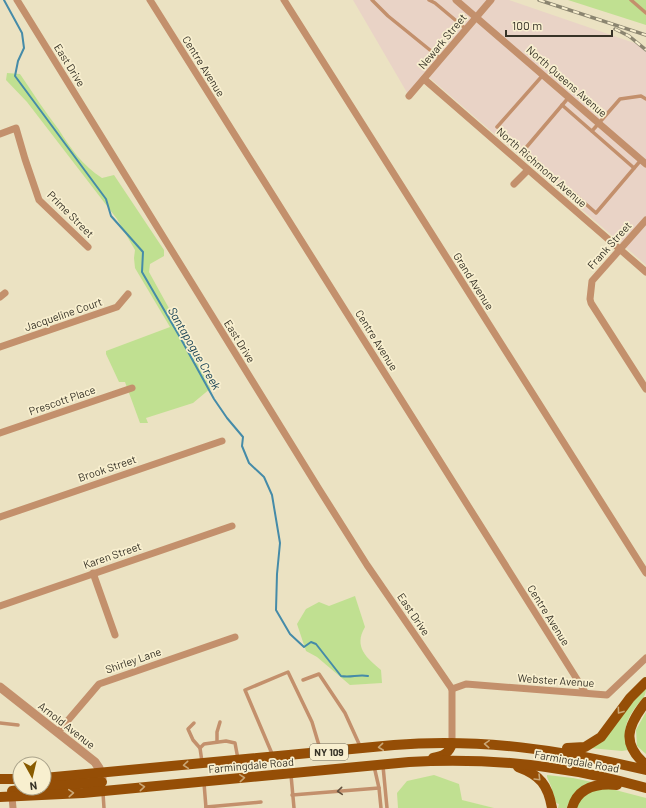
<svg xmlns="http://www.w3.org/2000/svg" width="646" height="808" viewBox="0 0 646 808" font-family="Barlow,sans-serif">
	<rect width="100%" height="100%" fill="#ebe2c2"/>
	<polygon fill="#e9d3c6" points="353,0 509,0 646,47 646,265 424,73 409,96"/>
	<g fill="#c0e091">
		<polygon points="568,0 646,0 646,25"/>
		<path d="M7,73L20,74C33,93 45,112 59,130C71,149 83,166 102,178L114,175L164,250V256L150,264L149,272L176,321L198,365L211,388L193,403L146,418L148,423H140L125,382H119L106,354V351L170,327L135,268L134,258L135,250L117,219L27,102L6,80Z"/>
		<path d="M355,596L365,627C353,647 367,658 381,670L382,683L350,685L317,657L306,651L297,624L306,609L319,602L329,606Z"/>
		<path d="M646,688C646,696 643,698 638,704C626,719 622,731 628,750L622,751L590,748Z"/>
		<polygon points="646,712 646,754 637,746 636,730"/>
		<polygon points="434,775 459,784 462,800 494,808 398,808 397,793 407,781"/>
		<path d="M547,775L573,778L592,782C579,786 573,795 567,806V808H558L559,804L556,803L551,786L547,777Z"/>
		<polygon points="604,787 646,798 646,808 575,808 584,793"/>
	</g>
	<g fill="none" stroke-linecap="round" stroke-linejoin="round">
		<path stroke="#458ba8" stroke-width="2" d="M4,0L22,33L24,48L18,61L15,76L106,199L111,216L143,252L142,272L181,339L214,399L227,418L243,437L242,446L249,463L264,477L272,495L280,543L277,574L276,610L290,634L304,647L311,642L316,644L341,676C351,678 358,674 368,676"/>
		<g stroke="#c3906c" stroke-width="3.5">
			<polyline points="372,0 388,16 441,59"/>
			<polyline points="429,0 435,3 466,29"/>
			<polyline points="631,0 646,13"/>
			<polyline points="562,105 634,168"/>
			<polyline points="497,127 543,75"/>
			<polyline points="592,131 620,99 641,96 646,99"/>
			<polyline points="541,165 524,150 569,97"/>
			<polyline points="572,192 596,213 641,160"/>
			<polyline points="303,680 319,674 345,713 360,746"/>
			<polyline points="0,723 18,725"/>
			<polyline points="194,723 188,729 193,740 200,748"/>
			<polyline points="217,742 217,732 220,722"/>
			<polyline points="273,756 245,690 288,672 312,722 321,752"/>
			<polyline points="202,762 200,748 204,744 226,741 235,743 238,759"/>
			<polyline points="374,766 379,788 381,808"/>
			<polyline points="383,766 387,808"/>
			<polyline points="291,775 294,808"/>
			<polyline points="204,783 206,808"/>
			<polyline points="103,793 104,808"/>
			<polyline points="292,795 379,788"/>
			<polyline points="206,807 261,802"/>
		</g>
		<g stroke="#c3906c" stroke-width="7">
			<polyline points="17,0 319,489 367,565 452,689"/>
			<polyline points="150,0 585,692"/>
			<polyline points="284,0 646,573"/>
			<polyline points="456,0 646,164"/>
			<polyline points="424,79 646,272"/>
			<polyline points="409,96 491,0"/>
			<polyline points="0,134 16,128 25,159 39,200 88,247"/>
			<polyline points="514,184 528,170"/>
			<polyline points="646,220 592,281 590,299 591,303 646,389"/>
			<polyline points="0,297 5,293"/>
			<polyline points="0,347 117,307 128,294"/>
			<polyline points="0,433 132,388"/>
			<polyline points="0,517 222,441"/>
			<polyline points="93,573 115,635"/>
			<polyline points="0,606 232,526"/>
			<polyline points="452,689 466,684 607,695 646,658"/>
			<polyline points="452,689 452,743"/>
			<polyline points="58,732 99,684 235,637"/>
			<polyline points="12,797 13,808"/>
		</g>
		<polyline stroke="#c3906c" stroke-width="9" points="0,687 95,762 99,768 102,778"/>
		<g stroke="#954e06" stroke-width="10">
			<path d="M646,702C627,726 621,744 646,765"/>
			<polyline points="567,748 585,747 601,737 630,698 646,682"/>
			<path d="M433,758C443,756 449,754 452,743"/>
			<path d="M518,767C540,775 548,785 552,808"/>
			<path d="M44,778L394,745C480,738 563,750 646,770"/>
			<polyline points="0,779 20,779"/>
			<polyline points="44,787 102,782"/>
			<polyline points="12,791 36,788"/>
			<path d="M0,797L83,793L409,762C489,757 569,766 646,788"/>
			<path d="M572,808C578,787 597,783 617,785"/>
		</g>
		<g stroke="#8b8570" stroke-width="3.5">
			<g id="rail">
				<polyline points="539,0 646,35"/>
				<polyline points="615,29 629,36 646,50"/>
			</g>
		</g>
		<use href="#rail" stroke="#f8efcf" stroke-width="2" stroke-dasharray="6" stroke-linecap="butt"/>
	</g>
	<defs><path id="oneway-chevron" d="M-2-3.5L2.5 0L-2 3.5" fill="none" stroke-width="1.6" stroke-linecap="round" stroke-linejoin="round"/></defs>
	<g stroke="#cba775">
		<use href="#oneway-chevron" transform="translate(620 711) rotate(126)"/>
		<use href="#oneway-chevron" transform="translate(487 744) rotate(-177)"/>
		<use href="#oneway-chevron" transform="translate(381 747) rotate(174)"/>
		<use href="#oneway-chevron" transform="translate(186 765) rotate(175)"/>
		<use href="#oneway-chevron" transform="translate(242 778) rotate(-5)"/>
		<use href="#oneway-chevron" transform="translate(538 778) rotate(45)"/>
		<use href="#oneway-chevron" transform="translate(142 787) rotate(-5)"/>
		<use href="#oneway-chevron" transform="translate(71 793) rotate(-4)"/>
	</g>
	<use stroke="#614f3c" href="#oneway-chevron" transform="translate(340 791) rotate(175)"/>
	<g text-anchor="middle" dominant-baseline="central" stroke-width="3.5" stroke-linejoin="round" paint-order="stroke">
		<rect fill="#f8efcf" stroke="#716b59" stroke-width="1" x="310" y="744" width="38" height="16" rx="3"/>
		<g font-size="10" font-weight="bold" fill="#373327">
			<text x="329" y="752">NY 109</text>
		</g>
		<g font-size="11" fill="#373327" stroke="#f8efcf">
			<text transform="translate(442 41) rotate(-50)">Newark Street</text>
			<text transform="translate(70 65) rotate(58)">East Drive</text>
			<text transform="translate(204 66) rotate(58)">Centre Avenue</text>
			<text transform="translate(567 81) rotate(41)">North Queens Avenue</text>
			<text transform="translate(542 167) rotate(41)">North Richmond Avenue</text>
			<text transform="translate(71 214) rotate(45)">Prime Street</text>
			<text transform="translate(609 245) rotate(-48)">Frank Street</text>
			<text transform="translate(474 281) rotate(58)">Grand Avenue</text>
			<text transform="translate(63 314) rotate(-19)">Jacqueline Court</text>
			<text transform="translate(377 340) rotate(58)">Centre Avenue</text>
			<text transform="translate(240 341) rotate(58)">East Drive</text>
			<text transform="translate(62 400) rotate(-19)">Prescott Place</text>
			<text transform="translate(107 468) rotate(-19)">Brook Street</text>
			<text transform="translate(112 555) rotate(-19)">Karen Street</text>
			<text transform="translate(414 614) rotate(56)">East Drive</text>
			<text transform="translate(549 615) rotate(58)">Centre Avenue</text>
			<text transform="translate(133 660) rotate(-19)">Shirley Lane</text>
			<text transform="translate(556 680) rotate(4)">Webster Avenue</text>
			<text transform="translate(67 725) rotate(38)">Arnold Avenue</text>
			<text transform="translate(577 761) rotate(10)">Farmingdale Road</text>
			<text transform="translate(251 765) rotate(-5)">Farmingdale Road</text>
		</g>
		<g font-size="12" font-style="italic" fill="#113d51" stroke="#f8efcf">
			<text transform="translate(195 348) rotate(60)">Santapogue Creek</text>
		</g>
	</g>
	<g transform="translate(32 776) rotate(172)"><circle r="19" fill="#f8efcf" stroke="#aba48c"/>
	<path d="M0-3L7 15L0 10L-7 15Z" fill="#895b00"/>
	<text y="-6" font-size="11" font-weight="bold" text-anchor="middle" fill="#373327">N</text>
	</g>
	<path d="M506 30v6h106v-6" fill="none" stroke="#373327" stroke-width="2"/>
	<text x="512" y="30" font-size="12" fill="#373327" stroke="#f8efcf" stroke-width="3" paint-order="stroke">100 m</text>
</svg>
